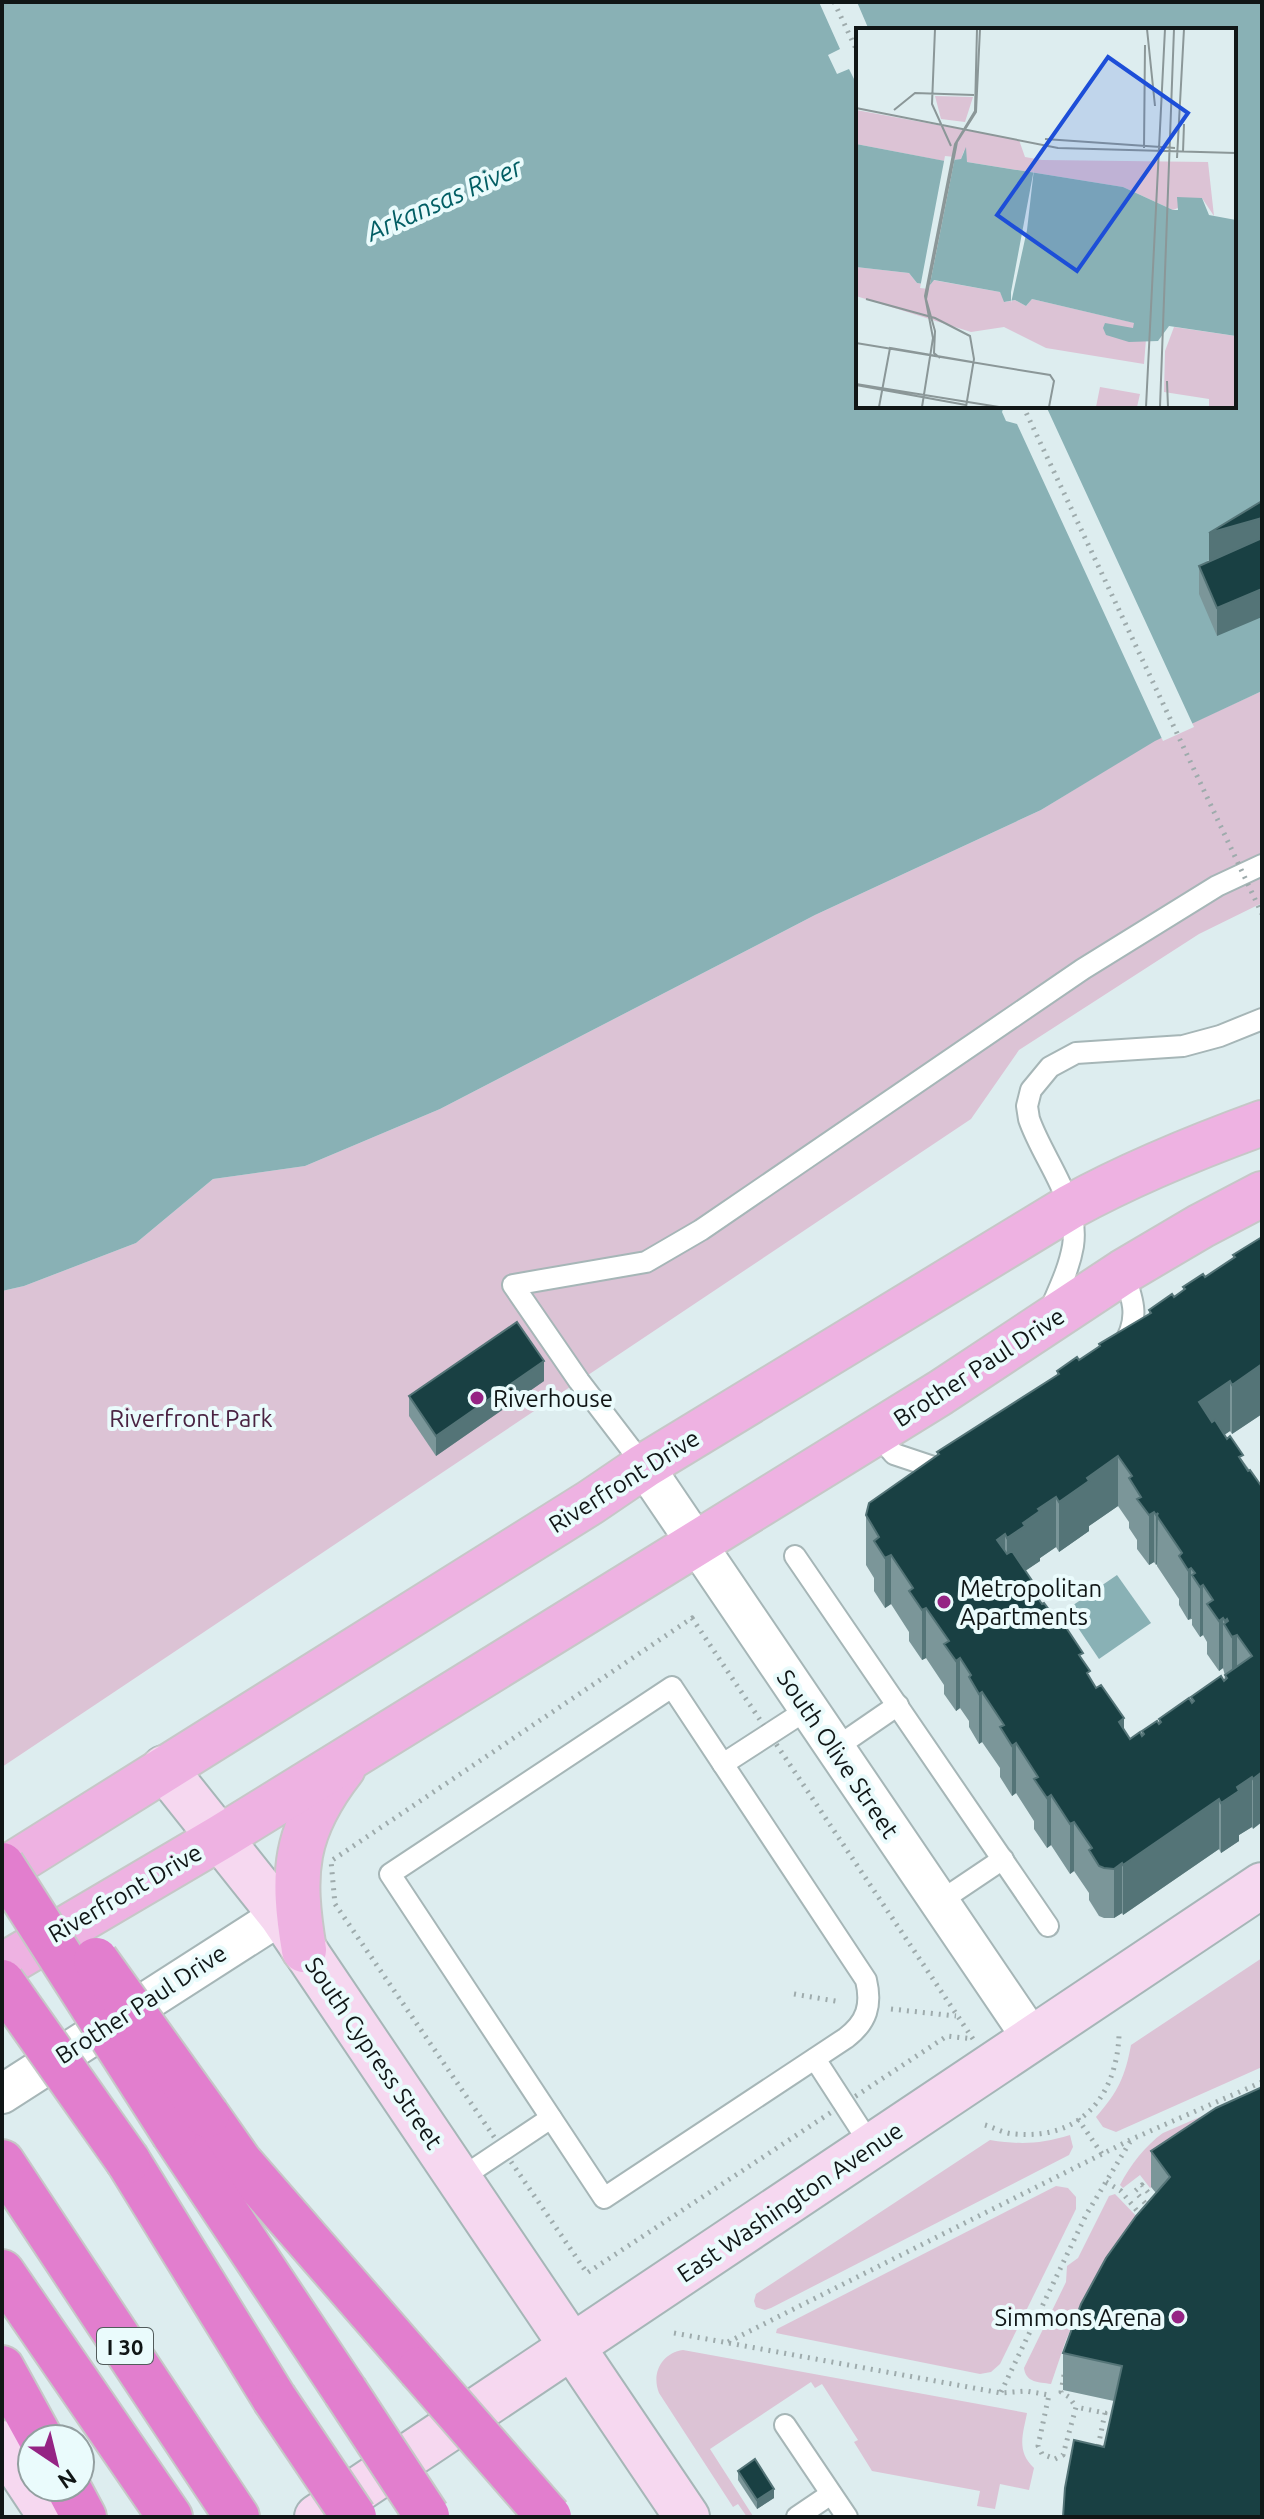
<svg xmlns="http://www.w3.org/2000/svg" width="1264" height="2519" viewBox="0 0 1264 2519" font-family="Ubuntu,sans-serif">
	<rect width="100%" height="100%" fill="#ddedef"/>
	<g fill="#dcc3d5">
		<polygon points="1262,691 1262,903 1199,934 1019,1050 971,1119 2,1767 2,1291 24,1286 136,1243 213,1179 305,1166 440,1109 815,915 1041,810 1155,740"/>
		<path d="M1262,1958V2067L1116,2132L1103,2127L1096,2117C1118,2092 1125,2077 1131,2045Z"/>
		<path d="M1262,2090L1216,2144L1150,2188L1140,2175L1123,2188L1120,2185C1130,2165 1146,2145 1163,2133Z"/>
		<path d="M1070,2135L1073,2147L1069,2155L771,2308L765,2310L756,2307L754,2301L756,2294L990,2140C1021,2145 1040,2144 1070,2135Z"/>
		<polygon points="1056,2186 1068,2188 1076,2197 1076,2209 1000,2364 991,2372 980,2374 776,2333 777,2329"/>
		<path d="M1115,2194L1141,2221L1085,2297L1066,2340L1051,2384C1039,2382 1026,2383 1024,2368L1066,2282L1067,2266L1078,2258L1109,2196Z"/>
		<path d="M683,2350L1027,2413C1023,2434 1016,2451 1034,2468L1029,2490L1000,2484L995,2509L977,2506L980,2491L872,2471L854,2442L858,2440L822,2384L815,2388L811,2382L710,2449L753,2516L747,2517L738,2504L733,2507L659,2393C651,2373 662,2353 683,2350Z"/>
	</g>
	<g fill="#89b1b5" fill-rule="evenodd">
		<path d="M2,2H1262V529L1207,561L1262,546V691L1155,741L1041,810L815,915L440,1109L305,1166L213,1179L136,1243L24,1286L2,1291ZM858,30H1234V406H858Z"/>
		<polygon points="1117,1575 1151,1623 1099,1659 1066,1610"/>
	</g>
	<g fill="#ddedef">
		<polygon points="819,2 857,2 869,30 858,30 858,87 849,69 837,74 828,55 840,49"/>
		<polygon points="1004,406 1046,406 1194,727 1163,741 1017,424 1006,421 1002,412"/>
	</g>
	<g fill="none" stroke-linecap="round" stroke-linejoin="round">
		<g stroke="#a6b6b7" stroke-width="24">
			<g id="lane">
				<path d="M1050,1310C1059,1289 1069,1269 1073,1246C1080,1201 1043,1160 1029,1119L1027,1106L1031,1090L1050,1067L1076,1053L1183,1046L1220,1036L1262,1019"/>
				<path d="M1122,1347C1140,1320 1134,1301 1123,1272"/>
				<polyline points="876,1433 894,1454 936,1468 951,1468"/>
				<polyline points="644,1466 579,1381 513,1285 646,1262 701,1230 1083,969 1217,886 1262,865"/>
				<polyline points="795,1556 1048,1926"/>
				<path d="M672,1687L866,1980C872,2005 867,2022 846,2038L604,2198L390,1874Z"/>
				<polyline points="834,1749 898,1705"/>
				<polyline points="723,1764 808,1709"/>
				<polyline points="939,1902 1003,1859"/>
				<polyline points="815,2059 872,2147"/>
				<polyline points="458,2180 551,2118"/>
				<polyline points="785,2425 847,2517"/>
				<polyline points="797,2517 831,2494"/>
			</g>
		</g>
		<g stroke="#a6b6b7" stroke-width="42">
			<g id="street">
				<polyline points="644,1466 1033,2040"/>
				<polyline points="2,2094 281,1915"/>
			</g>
		</g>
		<g stroke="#a6b6b7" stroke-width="48">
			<g id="secondary">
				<polyline points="164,1768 281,1915 687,2517"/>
				<polyline points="2,2443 51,2517"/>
				<polyline points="317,2517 1262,1885"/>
			</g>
		</g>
		<g stroke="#c6c7c7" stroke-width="48">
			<g id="primary">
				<path d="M2,1871L591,1502L644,1466L1070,1207C1132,1173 1196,1147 1262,1123"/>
				<path d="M304,1950C291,1873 294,1831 343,1768"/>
				<polyline points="2,1966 221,1837 940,1393 1123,1272 1201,1226 1262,1194"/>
			</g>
		</g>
		<g stroke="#c6c7c7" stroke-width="48">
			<g id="highway">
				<polyline points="207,2115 240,2162 420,2369"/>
				<polyline points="174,2134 345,2391"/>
				<polyline points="128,2161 274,2398"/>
				<polyline points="2,2162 237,2517"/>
				<polyline points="2,2272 170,2517"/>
				<polyline points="2,2368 41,2439"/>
				<polyline points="68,2487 84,2517"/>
			</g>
		</g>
		<g stroke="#9eabac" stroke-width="5" stroke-dasharray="2 6" stroke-linecap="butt">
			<polyline points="834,2 858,53"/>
			<polygon points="692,1618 973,2039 947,2036 587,2273 335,1904 331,1861"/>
			<polyline points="794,1994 841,2002"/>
			<polyline points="891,2009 956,2016"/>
			<polyline points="1078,2119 1102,2154"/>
			<path d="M985,2125C995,2128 1005,2134 1015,2134C1080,2140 1116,2097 1119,2036"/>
			<polyline points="1106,2182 1121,2191 1142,2217"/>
			<polyline points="1150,2209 1135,2191 1142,2185 1156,2202"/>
			<polyline points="674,2333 1001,2393 1026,2391 1049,2395 1038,2446 1042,2454 1055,2459 1063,2455 1076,2407 1105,2413 1097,2452"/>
			<polyline points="728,2342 1132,2139 1262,2082"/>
			<polyline points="1064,2375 1061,2392 1069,2397 1076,2407"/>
			<polyline points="1001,2392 1086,2215 1130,2142"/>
		</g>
		<use href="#lane" stroke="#fff" stroke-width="20"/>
		<use href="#street" stroke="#fff" stroke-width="38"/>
		<use href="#secondary" stroke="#f6d8f0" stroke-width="44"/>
		<use href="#primary" stroke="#eeb2e2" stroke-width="44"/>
		<use href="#highway" stroke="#e27ece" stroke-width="44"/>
		<g stroke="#c6c7c7" stroke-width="48" stroke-linecap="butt">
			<g id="highway-bridge">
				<polyline points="2,1865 174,2134"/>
				<polyline points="96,1960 207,2115"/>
				<polyline points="2,1982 128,2161"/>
				<polyline points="420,2369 549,2517"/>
				<polyline points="345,2391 427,2516"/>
				<polyline points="274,2398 354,2517"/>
			</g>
		</g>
		<polyline stroke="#9eabac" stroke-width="5" stroke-dasharray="2 6" stroke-linecap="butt" points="1023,406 1262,914"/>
		<use href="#highway-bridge" stroke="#e27ece" stroke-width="44"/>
	</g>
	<g fill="#7b9699" fill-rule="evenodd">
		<polygon points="1262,501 1217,636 1199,594 1199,566 1210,561"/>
		<path d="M1262,1237V1414L1232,1434L1230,1431L1224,1435L1262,1487L1253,1829L1252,1827L1239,1835V1841L1221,1853L1219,1849L1123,1915L1122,1913L1114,1918H1104L1099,1916L1089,1900V1893L1074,1871L1070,1874L1051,1845L1047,1848L1034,1829V1821L1016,1793L1012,1796L1000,1777V1768L982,1742L979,1744L969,1727V1721L960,1708L956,1711L944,1694V1685L926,1658L922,1660L909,1641V1632L891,1604L885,1608L874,1591V1578L866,1565V1515L937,1455V1452L1057,1375V1371L1079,1360L1099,1347V1344L1149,1314V1310L1174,1297L1183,1291V1287L1205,1277L1233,1258V1255ZM1118,1506L1129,1522V1528L1137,1540V1549L1149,1565L1154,1562L1156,1565L1157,1564V1566L1179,1599V1605L1188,1620L1192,1619V1625L1200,1637L1203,1635L1207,1642V1654L1219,1671L1223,1668L1225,1676L1224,1681L1191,1697V1702L1159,1719V1724L1142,1731V1735L1130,1739L1090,1679L1083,1660L1035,1595L1025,1571L1040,1561V1558L1056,1547L1059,1552L1089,1531V1526Z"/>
		<polygon points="544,1381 436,1456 409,1416 409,1396"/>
		<polygon points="1216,2108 1104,2447 1114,2401 1063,2390 1063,2353 1156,2193 1151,2187 1151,2151"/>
		<polygon points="738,2471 774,2498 757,2509 738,2480"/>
	</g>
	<g fill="#547477">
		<polygon points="1262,518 1262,546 1209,562 1209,533"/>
		<polygon points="1262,589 1262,617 1217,636 1217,608"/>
		<polygon points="544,1361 544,1381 436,1456 436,1436"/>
		<polygon points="1262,1364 1262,1414 1232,1434 1232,1385"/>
		<polygon points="1230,1381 1230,1431 1199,1452 1199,1402"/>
		<polygon points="1118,1456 1118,1506 1089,1526 1089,1531 1059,1552 1059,1502 1087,1478"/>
		<polygon points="1056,1497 1056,1547 1040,1558 1040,1561 1025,1571 1007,1588 1007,1538 1038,1509"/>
		<polygon points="1154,1512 1154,1562 1149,1565 1149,1515"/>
		<polygon points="1158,1513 1157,1564 1156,1565 1156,1515"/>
		<polygon points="1005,1534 1005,1584 997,1540"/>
		<polygon points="891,1555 891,1604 885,1608 885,1558"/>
		<polygon points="1191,1568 1191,1618 1188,1620 1188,1570"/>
		<polygon points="1203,1585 1203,1635 1200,1637 1200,1587"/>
		<polygon points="926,1608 926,1658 922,1660 922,1610"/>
		<polygon points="1223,1618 1223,1668 1219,1671 1219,1621"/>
		<polygon points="1237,1635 1237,1684 1232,1687 1232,1637"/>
		<polygon points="960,1658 960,1708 956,1711 956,1661"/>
		<polygon points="982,1692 982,1742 979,1744 979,1694"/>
		<polygon points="1124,1718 1124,1768 1119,1722"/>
		<polygon points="1016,1743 1016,1793 1012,1796 1012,1746"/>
		<polygon points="1262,1772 1262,1822 1253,1829 1253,1779"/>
		<polygon points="1252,1777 1252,1827 1239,1835 1239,1841 1221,1853 1221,1803 1237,1787"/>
		<polygon points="1051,1795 1051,1845 1047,1848 1047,1798"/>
		<polygon points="1219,1799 1219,1849 1123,1915 1123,1865"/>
		<polygon points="1074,1822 1074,1871 1070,1874 1070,1824"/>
		<polygon points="1122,1863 1122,1913 1114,1918 1114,1869"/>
		<polygon points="774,2489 774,2498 757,2509 757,2500"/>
	</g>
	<g fill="#194043" stroke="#547477" stroke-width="2" fill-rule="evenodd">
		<polygon points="1262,501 1262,518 1209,533"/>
		<polygon points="1262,538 1262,589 1217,608 1199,566"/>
		<path d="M1262,1237V1364L1232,1385L1230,1381L1199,1402L1212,1422L1215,1420L1227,1439L1230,1436L1243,1455L1239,1457L1248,1471L1250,1470L1262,1487V1772L1253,1779L1252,1777L1237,1787L1239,1791L1221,1803L1219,1799L1123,1865L1122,1863L1114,1869L1104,1868L1099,1866L1089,1850L1092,1848L1074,1822L1070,1824L1051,1795L1047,1798L1034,1779L1038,1777L1016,1743L1012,1746L1000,1727L1004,1725L982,1692L979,1694L969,1677L971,1675L960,1658L956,1661L944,1644L949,1641L926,1608L922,1610L909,1591L913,1588L891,1555L885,1558L874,1541L879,1537L866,1515L869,1503L939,1454L937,1452L1059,1374L1057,1371L1077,1357L1079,1360L1100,1346L1099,1344L1151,1313L1149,1310L1172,1294L1174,1297L1185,1289L1183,1287L1203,1274L1205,1277L1235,1257L1233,1255ZM1118,1456L1132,1476L1129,1478L1141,1497L1137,1499L1149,1515L1154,1512L1156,1515L1158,1513L1157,1516L1182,1553L1179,1556L1188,1570L1191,1568L1195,1573L1192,1575L1200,1587L1203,1585L1213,1600L1207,1604L1219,1621L1223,1618L1225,1621L1227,1619L1228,1621L1224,1624L1232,1637L1237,1635L1252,1656L1225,1675L1227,1678L1224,1681L1221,1676L1191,1697L1194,1701L1192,1703L1189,1698L1159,1719L1161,1722L1159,1724L1157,1721L1142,1731L1144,1734L1142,1736L1140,1732L1130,1739L1119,1722L1124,1718L1101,1685L1096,1688L1087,1673L1090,1671L1079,1655L1083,1653L1059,1617L1056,1619L1044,1603L1042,1604L1031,1588L1035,1585L1012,1551L1007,1554L997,1540L1005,1534L1007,1538L1025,1526L1023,1523L1040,1511L1038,1509L1056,1497L1059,1502L1089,1481L1087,1478Z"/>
		<polygon points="517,1322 544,1361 436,1436 409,1396"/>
		<polygon points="1262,2087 1262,2517 1063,2517 1065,2488 1074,2440 1104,2447 1122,2366 1063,2353 1081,2304 1106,2258 1136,2216 1170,2177 1151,2151 1216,2108"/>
		<polygon points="755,2459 774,2489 757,2500 738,2471"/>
	</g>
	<g fill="#952484" stroke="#eafbfc" stroke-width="3">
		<circle cx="477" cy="1398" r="8"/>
		<circle cx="944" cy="1602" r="8"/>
		<circle cx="1178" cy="2317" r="8"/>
	</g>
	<g text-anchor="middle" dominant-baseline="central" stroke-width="8" stroke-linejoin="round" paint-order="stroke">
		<rect fill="#eafbfc" stroke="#515b5b" stroke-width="2" x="97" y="2328" width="56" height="36" rx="6"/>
		<g font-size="22" font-weight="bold" fill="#101616">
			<text x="125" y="2346">I 30</text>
		</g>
		<g font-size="24" fill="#101616" stroke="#eafbfc">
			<text transform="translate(979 1367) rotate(-33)">Brother Paul Drive</text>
			<text transform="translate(624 1481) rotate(-32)">Riverfront Drive</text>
			<text transform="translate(838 1754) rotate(56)">South Olive Street</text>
			<text transform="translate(125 1893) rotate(-30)">Riverfront Drive</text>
			<text transform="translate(141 2004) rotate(-33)">Brother Paul Drive</text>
			<text transform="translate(374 2053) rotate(56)">South Cypress Street</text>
			<text transform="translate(790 2202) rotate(-34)">East Washington Avenue</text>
		</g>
		<g font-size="24" fill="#101616" stroke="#eafbfc" text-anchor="start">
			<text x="493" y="1398">Riverhouse</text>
			<text x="960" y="1588">Metropolitan<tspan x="960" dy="28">Apartments</tspan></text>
			<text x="1162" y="2317" text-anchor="end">Simmons Arena</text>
		</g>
		<g font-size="24" fill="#4a2342" stroke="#eafbfc">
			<text x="191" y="1418">Riverfront Park</text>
		</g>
		<g font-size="26" font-style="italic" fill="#025e64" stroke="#eafbfc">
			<text transform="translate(444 199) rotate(-24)">Arkansas River</text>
		</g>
	</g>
	<g transform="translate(856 28)">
		<rect width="380" height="380" fill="#ddedef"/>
		<path d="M79,68L117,69L109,94L85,91ZM0,82L163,112L169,129L186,132L352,134L358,188L346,170L317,182L267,159L111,134L108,123L105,131L88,133L0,116ZM0,239L53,245L61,255L74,257L77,252L144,264L149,274L159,272L170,278L176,271L279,295L280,311H290L288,336L190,320L148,299L115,304L0,268ZM318,299L380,308V379H353V371L308,364L309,323ZM244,359L284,366L281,379H240Z" fill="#dcc3d5"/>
		<path d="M0,116L89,133L105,131L110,119L111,134L267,159L317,182H322L321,169L346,170L353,187L380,192V308L313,298L302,313L273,314L250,307L247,300L249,295L277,300L278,295L176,271L170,278L159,272L148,274L144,264L78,252L74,257L61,255L53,245L0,239Z" fill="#89b1b5"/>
		<path d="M89,128L99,129L73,261L64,260ZM178,141L171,202L155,275V264Z" fill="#ddedef"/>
		<path fill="none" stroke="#8b9798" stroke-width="2" d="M79,1L76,76L95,118M291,1L299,78M0,80L202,120L380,125M38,82L59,65L118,67M189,111L319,120M288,120L289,17M327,124L328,96M321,130L328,1M10,271L79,290L114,308L118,331L110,379M0,315L194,347L198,353L193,379M84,330L78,325L79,303L70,271L101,114L120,84L124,1M311,353L312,379M0,356L143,379M0,357L110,377M23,379L34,320L116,334M66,379L77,310L69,268L99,116L119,83L121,1M290,379L309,1M304,379L318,1"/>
		<path fill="#1d4ed8" fill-opacity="0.15" stroke="#1d4ed8" stroke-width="4" d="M252,29L332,85L221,243L141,187Z"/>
		<rect width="380" height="380" fill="none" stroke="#101616" stroke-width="4"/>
	</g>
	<rect width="1264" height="2519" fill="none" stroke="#101616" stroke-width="8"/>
	<g transform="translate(56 2463) rotate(145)"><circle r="38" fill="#eafbfc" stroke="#939fa0" stroke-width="2"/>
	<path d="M0-6L14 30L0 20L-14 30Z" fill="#952484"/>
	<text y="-12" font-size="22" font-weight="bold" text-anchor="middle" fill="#101616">N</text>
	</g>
</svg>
